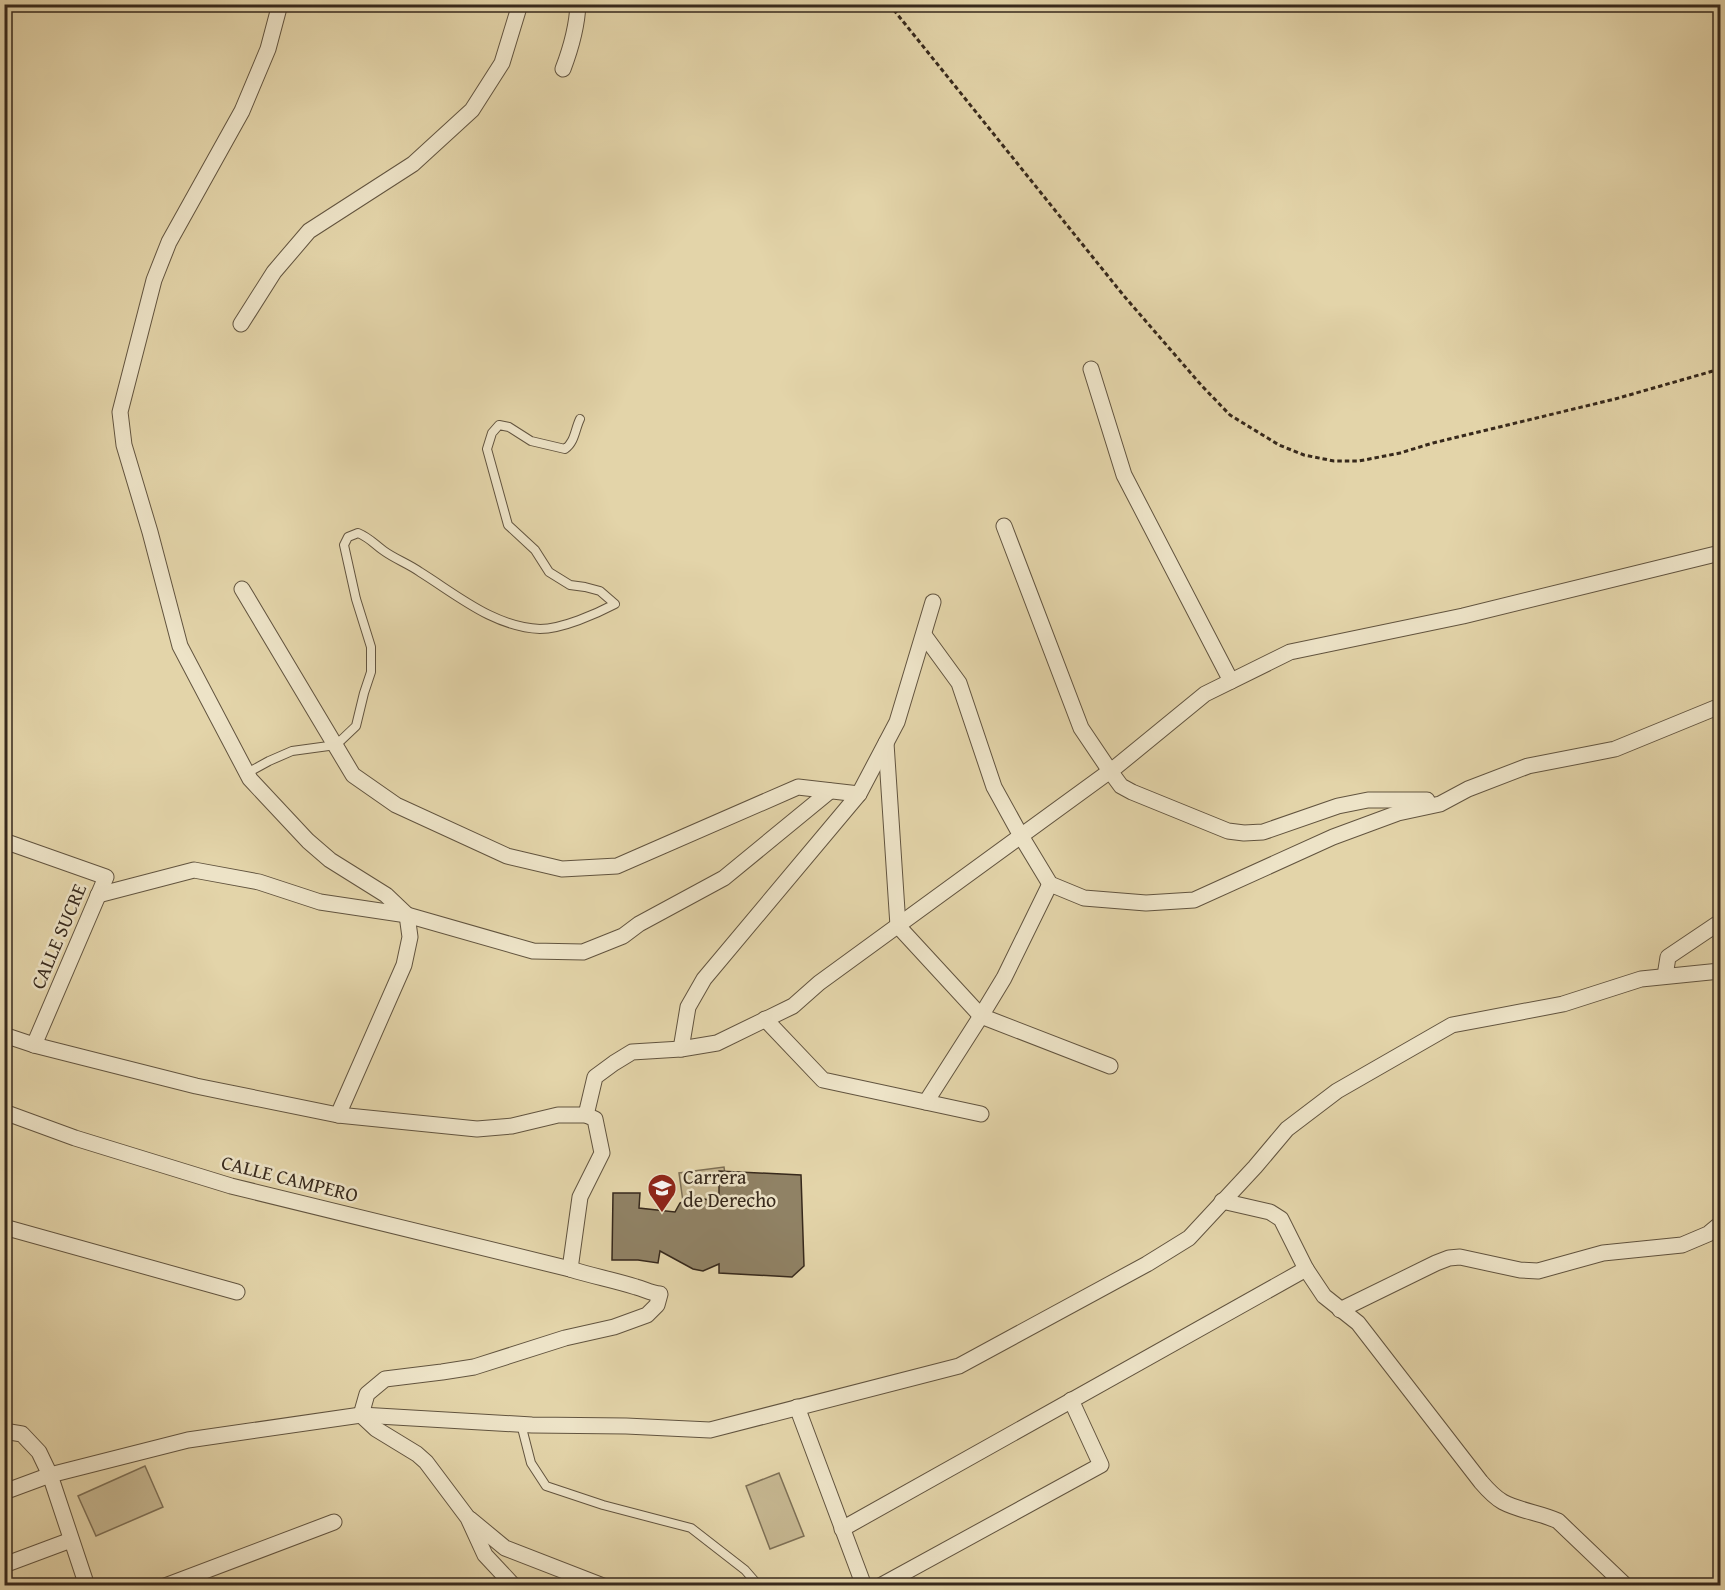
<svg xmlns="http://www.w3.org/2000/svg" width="1725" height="1590" viewBox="0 0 1725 1590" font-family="'Gentium Book Plus',serif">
	<rect width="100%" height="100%" fill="#e3d4a9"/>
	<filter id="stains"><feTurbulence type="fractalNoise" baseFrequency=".00333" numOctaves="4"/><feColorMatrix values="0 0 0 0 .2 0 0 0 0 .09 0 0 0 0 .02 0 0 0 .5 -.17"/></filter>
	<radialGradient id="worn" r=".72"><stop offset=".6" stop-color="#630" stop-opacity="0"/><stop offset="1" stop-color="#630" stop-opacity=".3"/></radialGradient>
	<g fill="#c6b791" stroke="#7e7056" stroke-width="1.5">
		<polygon points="724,1167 734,1239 689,1245 679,1173"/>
		<polygon points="145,1466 163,1507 96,1536 78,1496"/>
		<polygon points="779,1473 804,1536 770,1549 746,1486"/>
	</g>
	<polygon fill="#908265" stroke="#37291c" stroke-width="1.5" points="719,1171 801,1175 804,1266 792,1277 719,1273 719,1264 703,1271 693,1269 660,1251 658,1263 638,1260 612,1260 613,1193 640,1193 639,1208 675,1212 680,1203 694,1196 719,1203"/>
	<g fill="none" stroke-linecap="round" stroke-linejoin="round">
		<g stroke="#62543f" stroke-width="10">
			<g id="lane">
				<path d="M247,773L269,761L292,751L336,745L356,726L364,693L371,672V647L356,599L344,545L348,537L358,533C370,538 374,544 384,551C395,559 409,564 420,572C457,595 494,627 540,629C562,629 596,614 615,604L600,591L585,587L570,585L549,572L535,550L508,525L487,449L492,433L499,425L509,427L531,441L565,449C575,442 575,429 580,419"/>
				<polyline points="521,1424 531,1463 546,1486 603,1505 691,1528 745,1570 759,1586"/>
			</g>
		</g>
		<g stroke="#62543f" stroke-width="17">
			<g id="street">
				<polyline points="280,4 268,49 242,111 169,242 154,280 120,412 124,445 150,532 180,646 250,779 308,841 330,860 386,895 407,915 410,937 404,965 338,1115"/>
				<path d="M563,69C571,48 577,28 578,4"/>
				<polyline points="241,324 274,272 309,231 413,164 472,110 502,63 520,4"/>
				<polyline points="1091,369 1124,475 1231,681"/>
				<polyline points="1004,526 1081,728 1110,771 1121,786 1132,792 1228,831 1244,833 1263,832 1338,806 1368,800 1427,800"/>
				<polyline points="242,589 353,775 396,805 507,856 562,869 617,866 798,787 859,794"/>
				<polyline points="924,635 959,683 994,787 1021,836 1050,884 1084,898 1146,903 1194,900 1333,837 1398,813 1440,804 1468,789 1528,766 1615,749 1720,706"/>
				<polyline points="886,743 898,926 981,1016 1110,1066"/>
				<polyline points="4,841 106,877 34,1045"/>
				<polyline points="98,895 194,870 259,882 320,902 407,915 533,951 583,952 623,936 639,924 724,878 830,791"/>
				<polyline points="1665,976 1668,957 1720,922"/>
				<polyline points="765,1019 823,1080 981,1114"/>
				<polyline points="4,1035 34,1045 196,1086 338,1115 477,1129 512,1126 558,1115 586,1115 595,1119 602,1153 580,1197 570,1269"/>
				<polyline points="681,1049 688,1007 704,979 859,794 897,722 933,602"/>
				<polyline points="926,1102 981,1016 1004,978 1050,884"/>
				<path d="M4,1112L75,1138L231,1186L570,1269C592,1276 614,1280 636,1287C644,1289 651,1293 660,1294L657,1305L647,1315L614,1327L565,1338L474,1367L442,1372L385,1379L367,1394L361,1415"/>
				<polyline points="586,1115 595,1077 614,1063 632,1052 681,1049 717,1043 793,1006 819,983 1117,766 1205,694 1290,652 1463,616 1720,553"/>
				<path d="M1222,1201L1270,1212L1281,1219L1306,1269L1324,1296L1358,1323L1481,1482C1487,1489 1494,1497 1503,1502C1520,1511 1541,1513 1558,1521L1626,1586"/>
				<polyline points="4,1227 237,1292"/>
				<polyline points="1340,1310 1436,1263 1449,1258 1460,1257 1520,1270 1538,1271 1603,1253 1682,1245 1708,1234 1720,1224"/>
				<polyline points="797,1407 864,1586"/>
				<polyline points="361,1415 376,1429 417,1454 426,1462 468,1518 485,1555 514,1586"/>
				<polyline points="4,1431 22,1434 39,1452 50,1475 87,1586"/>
				<polyline points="4,1492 50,1475 188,1440 361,1415 532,1425 626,1426 710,1430 959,1366 1147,1264 1189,1238 1255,1167 1287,1129 1337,1091 1452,1025 1563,1004 1641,979 1720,971"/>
				<polyline points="470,1519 505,1548 603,1586"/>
				<polyline points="842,1529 1306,1269"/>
				<polyline points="4,1565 71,1540"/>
				<polyline points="165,1586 334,1522"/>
				<polyline points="880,1586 1101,1465 1071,1400"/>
			</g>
		</g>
		<polyline stroke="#37291c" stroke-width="3" stroke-dasharray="4.5 3" stroke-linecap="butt" points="889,4 1124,296 1202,386 1230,415 1279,445 1304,455 1334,461 1359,461 1400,453 1433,443 1615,399 1720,369"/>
		<use href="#lane" stroke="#ede3c7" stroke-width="8"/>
		<use href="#street" stroke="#ede3c7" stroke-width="15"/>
	</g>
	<defs>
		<g id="university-pin" transform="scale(1.5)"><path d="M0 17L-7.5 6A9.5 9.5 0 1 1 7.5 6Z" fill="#8f2418" stroke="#ede3c7"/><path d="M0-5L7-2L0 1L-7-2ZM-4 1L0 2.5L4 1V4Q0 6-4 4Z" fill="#fff"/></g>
	</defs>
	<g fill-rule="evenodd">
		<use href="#university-pin" x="662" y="1188"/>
	</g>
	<g text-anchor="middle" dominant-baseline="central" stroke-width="5" stroke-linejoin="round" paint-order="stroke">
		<g font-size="20" fill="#37291c" stroke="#ede3c7">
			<text transform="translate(58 936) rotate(-67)">CALLE SUCRE</text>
			<text transform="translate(290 1178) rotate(14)">CALLE CAMPERO</text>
		</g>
		<g font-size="20" fill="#37291c" stroke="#ede3c7" text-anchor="start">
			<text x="683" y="1176">Carrera<tspan x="683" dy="23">de Derecho</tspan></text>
		</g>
	</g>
	<rect width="1725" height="1590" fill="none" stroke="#e3d4a9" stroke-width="24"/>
	<rect x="6" y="6" width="1713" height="1578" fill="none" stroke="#37291c" stroke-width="3"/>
	<rect x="12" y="12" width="1701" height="1566" fill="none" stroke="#37291c" stroke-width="1.5"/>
	<rect width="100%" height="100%" filter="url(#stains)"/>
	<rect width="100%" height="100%" fill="url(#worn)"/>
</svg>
